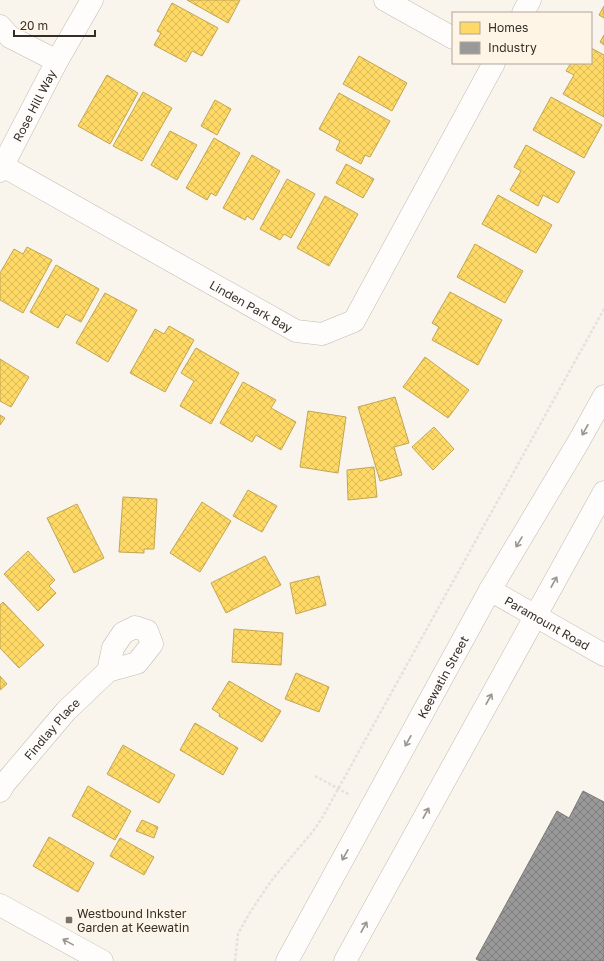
<svg xmlns="http://www.w3.org/2000/svg" width="604" height="961" viewBox="0 0 604 961" font-family="'Golos Text',sans-serif">
	<defs>
		<pattern id="homes-cross-hatch" width="8" height="8" patternUnits="userSpaceOnUse"><rect width="8" height="8" fill="#ffd966"/><path d="M0 0l8 8M0 8l8-8" fill="none" stroke="#dbbb58"/></pattern>
		<pattern id="industry-cross-hatch" width="8" height="8" patternUnits="userSpaceOnUse"><rect width="8" height="8" fill="#999"/><path d="M0 0l8 8M0 8l8-8" fill="none" stroke="#7e7d7d"/></pattern>
	</defs>
	<rect width="100%" height="100%" fill="#f9f4ec"/>
	<g fill="url(#homes-cross-hatch)" stroke="#c2a653">
		<polygon points="187,0 240,0 228,23"/>
		<polygon points="172,3 218,28 202,56 192,51 186,62 154,45 161,33 157,31"/>
		<polygon points="604,6 604,18 599,15"/>
		<polygon points="604,35 604,45 600,42"/>
		<polygon points="591,48 604,55 604,117 563,94 574,75 566,71 571,63 591,63"/>
		<polygon points="359,56 407,83 392,111 343,84"/>
		<polygon points="107,75 138,93 110,144 78,126"/>
		<polygon points="143,92 172,108 142,161 113,146"/>
		<polygon points="339,93 390,121 370,157 365,155 361,164 336,150 340,141 319,129"/>
		<polygon points="551,97 602,125 584,158 533,130"/>
		<polygon points="215,100 231,109 217,135 201,126"/>
		<polygon points="170,131 197,145 177,180 151,165"/>
		<polygon points="214,138 240,153 216,196 211,193 207,200 186,188"/>
		<polygon points="526,145 575,172 558,203 543,195 538,206 510,190 521,171 514,167"/>
		<polygon points="252,155 280,171 253,220 247,216 245,220 223,208"/>
		<polygon points="346,164 374,179 363,198 336,183"/>
		<polygon points="287,179 315,194 291,238 284,234 280,240 260,229"/>
		<polygon points="498,195 552,225 536,253 482,224"/>
		<polygon points="325,196 358,214 329,266 297,248"/>
		<polygon points="475,244 523,271 505,303 457,277"/>
		<polygon points="27,247 52,260 23,313 0,300 0,273 14,249 23,254"/>
		<polygon points="56,265 99,289 81,322 66,314 58,328 30,312"/>
		<polygon points="450,292 502,320 478,365 432,340 439,327 432,323"/>
		<polygon points="105,293 137,310 108,362 76,343"/>
		<polygon points="169,326 194,340 165,392 130,373 155,329 164,334"/>
		<polygon points="196,348 239,373 211,424 180,406 194,381 181,373"/>
		<polygon points="425,357 469,390 448,418 403,387"/>
		<polygon points="0,359 29,377 11,407 0,401"/>
		<polygon points="243,382 276,400 271,408 296,422 281,450 256,435 252,442 220,423"/>
		<polygon points="395,397 409,443 394,447 402,475 380,481 358,407"/>
		<polygon points="308,411 346,417 338,473 300,467"/>
		<polygon points="0,415 5,418 0,425"/>
		<polygon points="434,427 454,449 433,470 412,447"/>
		<polygon points="374,467 377,497 348,500 347,470"/>
		<polygon points="248,490 277,506 262,532 233,516"/>
		<polygon points="123,497 157,499 154,549 144,549 144,553 119,552"/>
		<polygon points="202,502 231,521 200,572 170,553"/>
		<polygon points="77,504 104,558 74,573 47,518"/>
		<polygon points="28,551 55,580 49,586 56,593 38,611 4,574"/>
		<polygon points="265,556 281,585 226,613 211,583"/>
		<polygon points="319,576 326,605 296,614 290,583"/>
		<polygon points="3,602 44,645 19,668 0,648 0,605"/>
		<polygon points="234,629 283,633 281,665 232,662"/>
		<polygon points="296,673 329,687 319,712 285,699"/>
		<polygon points="0,676 7,684 0,690"/>
		<polygon points="229,681 281,711 262,742 219,716 220,714 212,709"/>
		<polygon points="195,723 238,748 223,775 180,750"/>
		<polygon points="123,745 175,775 159,803 107,774"/>
		<polygon points="88,786 131,811 115,840 72,816"/>
		<polygon points="142,820 158,827 154,838 136,831"/>
		<polygon points="49,837 94,863 78,892 33,866"/>
		<polygon points="120,838 154,857 144,875 110,856"/>
	</g>
	<polygon fill="url(#industry-cross-hatch)" stroke="#7b7976" points="583,791 604,802 604,961 480,961 476,959 557,811 569,818"/>
	<g fill="none" stroke-linecap="round" stroke-linejoin="round">
		<g stroke="#c0bbb3" stroke-width="23">
			<g id="street">
				<polyline points="385,0 453,38"/>
				<polyline points="523,13 530,0"/>
				<polyline points="0,26 10,37 57,61"/>
				<path id="s1" d="M3,166L296,331L322,334L354,321L494,63"/>
				<path id="s2" d="M0,171L57,61L92,0"/>
				<path id="s3" d="M490,590L604,655"/>
				<path id="s4" d="M0,791L5,783L66,711L108,671L137,663L152,644L147,631L135,627L123,633L113,648L108,671"/>
			</g>
		</g>
		<g stroke="#c0bbb3" stroke-width="23">
			<g id="secondary">
				<polyline points="0,905 102,961"/>
				<path id="s5" d="M287,961L490,590L579,441L604,396"/>
				<polyline points="345,961 604,492"/>
			</g>
		</g>
		<g stroke="#e4e2e0" stroke-width="2.5" stroke-dasharray="3 2" stroke-linecap="butt">
			<polyline points="315,776 350,795"/>
			<polyline points="235,961 238,934 249,914 271,881 314,830 322,818 604,309"/>
		</g>
		<use href="#street" stroke="#fefdfc" stroke-width="22"/>
		<use href="#secondary" stroke="#fefdfc" stroke-width="22"/>
	</g>
	<defs><path id="oneway-shaft" d="M-6 0H5M1.5-3L5.5 0L1.5 3" fill="none" stroke-width="1.6" stroke-linecap="round" stroke-linejoin="round"/></defs>
	<g stroke="#999691">
		<use href="#oneway-shaft" transform="translate(585 430) rotate(119)"/>
		<use href="#oneway-shaft" transform="translate(519 542) rotate(121)"/>
		<use href="#oneway-shaft" transform="translate(554 582) rotate(-61)"/>
		<use href="#oneway-shaft" transform="translate(489 699) rotate(-61)"/>
		<use href="#oneway-shaft" transform="translate(408 741) rotate(119)"/>
		<use href="#oneway-shaft" transform="translate(426 813) rotate(-61)"/>
		<use href="#oneway-shaft" transform="translate(345 855) rotate(119)"/>
		<use href="#oneway-shaft" transform="translate(364 927) rotate(-61)"/>
		<use href="#oneway-shaft" transform="translate(68 942) rotate(-151)"/>
	</g>
	<rect fill="#79736b" stroke="#fef5e7" stroke-width="1.5" x="65" y="916" width="8" height="8" rx="2"/>
	<g text-anchor="middle" dominant-baseline="central" stroke-width="4" stroke-linejoin="round" paint-order="stroke">
		<g font-size="12" fill="#342e26" stroke="#fef5e7">
			<text stroke="none"><textPath href="#s2" startOffset="74">Rose Hill Way</textPath></text>
			<text stroke="none"><textPath href="#s1" startOffset="285">Linden Park Bay</textPath></text>
			<text stroke="none"><textPath href="#s3" startOffset="66">Paramount Road</textPath></text>
			<text stroke="none"><textPath href="#s5" startOffset="324">Keewatin Street</textPath></text>
			<text stroke="none"><textPath href="#s4" startOffset="81">Findlay Place</textPath></text>
		</g>
		<g font-size="12" fill="#342e26" stroke="#fef5e7" text-anchor="start">
			<text x="77" y="913">Westbound Inkster<tspan x="77" dy="14">Garden at Keewatin</tspan></text>
		</g>
	</g>
	<rect x="452" y="12" width="140" height="52" fill="#fef5e7" stroke="#ada59a"/>
	<rect x="460" y="22" width="20" height="12" fill="#ffd966" stroke="#ada59a"/>
	<text x="488" y="32" font-size="12" fill="#342e26">Homes</text>
	<rect x="460" y="42" width="20" height="12" fill="#999999" stroke="#ada59a"/>
	<text x="488" y="52" font-size="12" fill="#342e26">Industry</text>
	<path d="M14 30v6h81v-6" fill="none" stroke="#342e26" stroke-width="2"/>
	<text x="20" y="30" font-size="12" fill="#342e26" stroke="#fef5e7" stroke-width="3" paint-order="stroke">20 m</text>
</svg>
